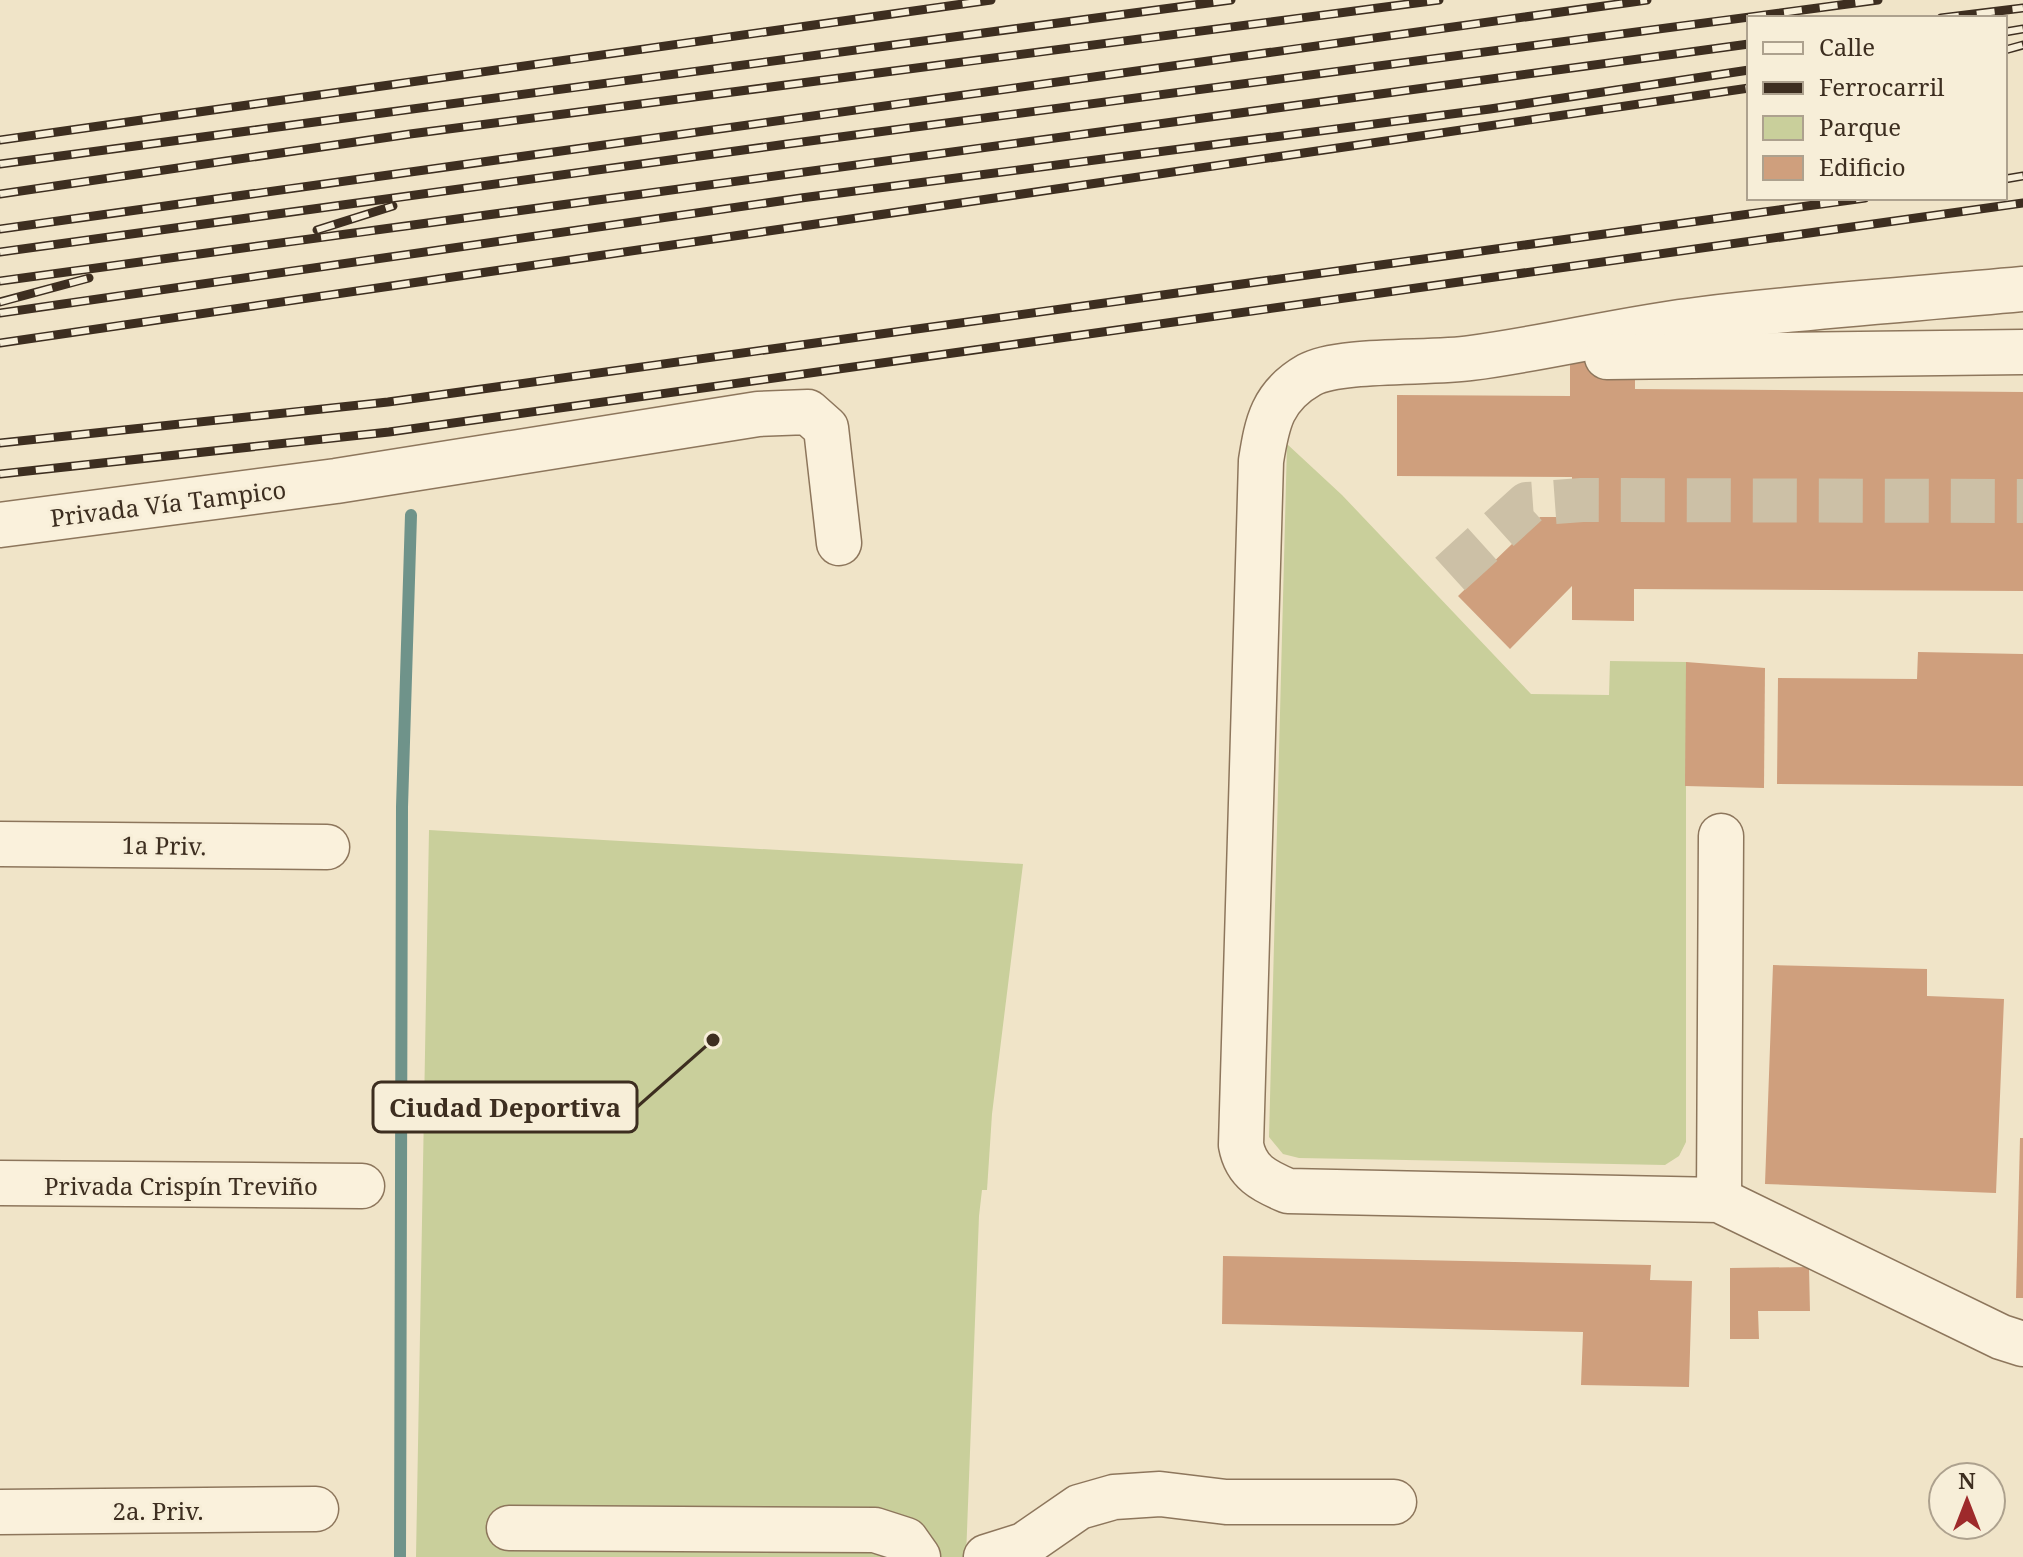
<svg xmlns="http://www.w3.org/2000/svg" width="2023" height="1557" viewBox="0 0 2023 1557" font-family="'Noto Serif',serif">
	<rect width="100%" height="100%" fill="#f0e4c8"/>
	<g fill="#c9cf9b">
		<polygon points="1287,444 1342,495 1531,694 1609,695 1610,661 1686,662 1686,1142 1679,1156 1665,1165 1299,1158 1283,1154 1269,1137"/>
		<polygon points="429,830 1023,864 992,1114 987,1190 982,1190 979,1216 966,1557 416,1557"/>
	</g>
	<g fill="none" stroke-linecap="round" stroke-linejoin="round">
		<polyline stroke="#6f938a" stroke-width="12" points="400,1557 402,807 411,515"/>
	</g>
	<g fill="#cf9f7d">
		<polygon points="1570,360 1635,360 1635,389 2023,392 2023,591 1634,589 1634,621 1572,620 1572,586 1510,649 1458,596 1540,517 1572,517 1572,477 1397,476 1397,395 1570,396"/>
		<polygon points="1918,652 2023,654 2023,786 1777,784 1778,678 1917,679"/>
		<polygon points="1686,662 1765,668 1764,788 1685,786"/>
		<polygon points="1773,965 1927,969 1927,996 2004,999 1996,1193 1765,1184"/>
		<polygon points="2020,1138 2023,1138 2023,1298 2016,1298"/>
		<polygon points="1223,1256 1651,1265 1650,1280 1692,1281 1689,1387 1581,1385 1583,1332 1222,1324"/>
		<polygon points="1809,1267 1810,1311 1758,1311 1759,1339 1730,1339 1730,1268"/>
	</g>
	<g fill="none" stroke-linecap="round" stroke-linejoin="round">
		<polyline stroke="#ccc0a6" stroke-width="44" stroke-dasharray="44 22" stroke-linecap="butt" points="1450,574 1527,504 1582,500 2023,501"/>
		<g stroke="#8d765c" stroke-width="47">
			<g id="minor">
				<path d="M2023,289C1917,299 1810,306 1703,319C1625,328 1548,348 1471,358C1431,364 1339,358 1309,375C1272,396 1267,423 1261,461L1241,1145C1246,1172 1264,1181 1288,1191L1719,1200L2001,1337L2023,1344"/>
				<polyline points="1607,357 2023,352"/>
				<polyline points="0,525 336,481 758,414 808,412 826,428 839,543"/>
				<polyline points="0,844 327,847"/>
				<polyline points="0,1183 362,1186"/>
				<polyline points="1719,1200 1721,836"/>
				<polyline points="0,1512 316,1509"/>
				<polyline points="509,1528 875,1530 906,1540 918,1557"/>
				<polyline points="986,1557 1024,1545 1079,1507 1114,1497 1160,1494 1226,1502 1394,1502"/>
			</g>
		</g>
		<use href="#minor" stroke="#faf1dc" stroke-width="44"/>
		<g stroke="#3d2e20" stroke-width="9">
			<g id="rail">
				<polyline points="1941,18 2023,8"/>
				<polyline points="2005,32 2023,29"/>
				<polyline points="2005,50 2023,45"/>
				<polyline points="0,140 991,0"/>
				<polyline points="0,164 1231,0"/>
				<polyline points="2005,179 2023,176"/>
				<polyline points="0,194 410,134 1439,0"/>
				<polyline points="0,229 1647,0"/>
				<polyline points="317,230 393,206"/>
				<polyline points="0,252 787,144 1878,0"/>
				<polyline points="0,281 1749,44"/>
				<polyline points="0,302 89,278"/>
				<polyline points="0,313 801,198 1490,109 1749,70"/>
				<polyline points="0,343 1749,88"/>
				<polyline points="0,443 388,402 1865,198"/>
				<polyline points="0,474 389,432 2023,203"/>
			</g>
		</g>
		<use href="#rail" stroke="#f7eed8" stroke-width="6" stroke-dasharray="18" stroke-linecap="butt"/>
	</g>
	<g text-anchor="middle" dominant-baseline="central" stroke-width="6" stroke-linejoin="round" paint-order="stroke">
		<g font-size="24" fill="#3d2e20" stroke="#f7eed8">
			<text transform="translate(168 503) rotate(-7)">Privada Vía Tampico</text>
			<text transform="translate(164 845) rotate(1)">1a Priv.</text>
			<text x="181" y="1185">Privada Crispín Treviño</text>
			<text x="158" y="1510">2a. Priv.</text>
		</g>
	</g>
	<path fill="none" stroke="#3d2e20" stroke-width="3" d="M713 1040L637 1107"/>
	<circle fill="#3d2e20" stroke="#f7eed8" stroke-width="3" cx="713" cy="1040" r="8"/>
	<rect fill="#f7eed8" stroke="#3d2e20" stroke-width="3" x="373" y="1082" width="264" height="50" rx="8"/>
	<g font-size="26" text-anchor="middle" font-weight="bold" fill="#3d2e20">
		<text x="505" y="1117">Ciudad Deportiva</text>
	</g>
	<rect x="1747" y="16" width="260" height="184" fill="#f7eed8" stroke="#ada18e" stroke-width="2"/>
	<rect x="1763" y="42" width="40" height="12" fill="#faf1dc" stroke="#ada18e" stroke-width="2"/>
	<text x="1819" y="56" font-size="24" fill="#3d2e20">Calle</text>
	<rect x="1763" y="82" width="40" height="12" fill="#3d2e20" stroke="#ada18e" stroke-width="2"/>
	<text x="1819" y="96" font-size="24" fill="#3d2e20">Ferrocarril</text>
	<rect x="1763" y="116" width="40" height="24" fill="#c9cf9b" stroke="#ada18e" stroke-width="2"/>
	<text x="1819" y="136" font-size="24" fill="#3d2e20">Parque</text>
	<rect x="1763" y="156" width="40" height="24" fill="#cf9f7d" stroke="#ada18e" stroke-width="2"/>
	<text x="1819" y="176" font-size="24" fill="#3d2e20">Edificio</text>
	<g transform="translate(1967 1501)"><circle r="38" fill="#f7eed8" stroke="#ada18e" stroke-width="2"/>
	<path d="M0-6L14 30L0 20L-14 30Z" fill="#9e2a2b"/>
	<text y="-12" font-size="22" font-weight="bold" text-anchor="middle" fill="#3d2e20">N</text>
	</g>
</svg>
